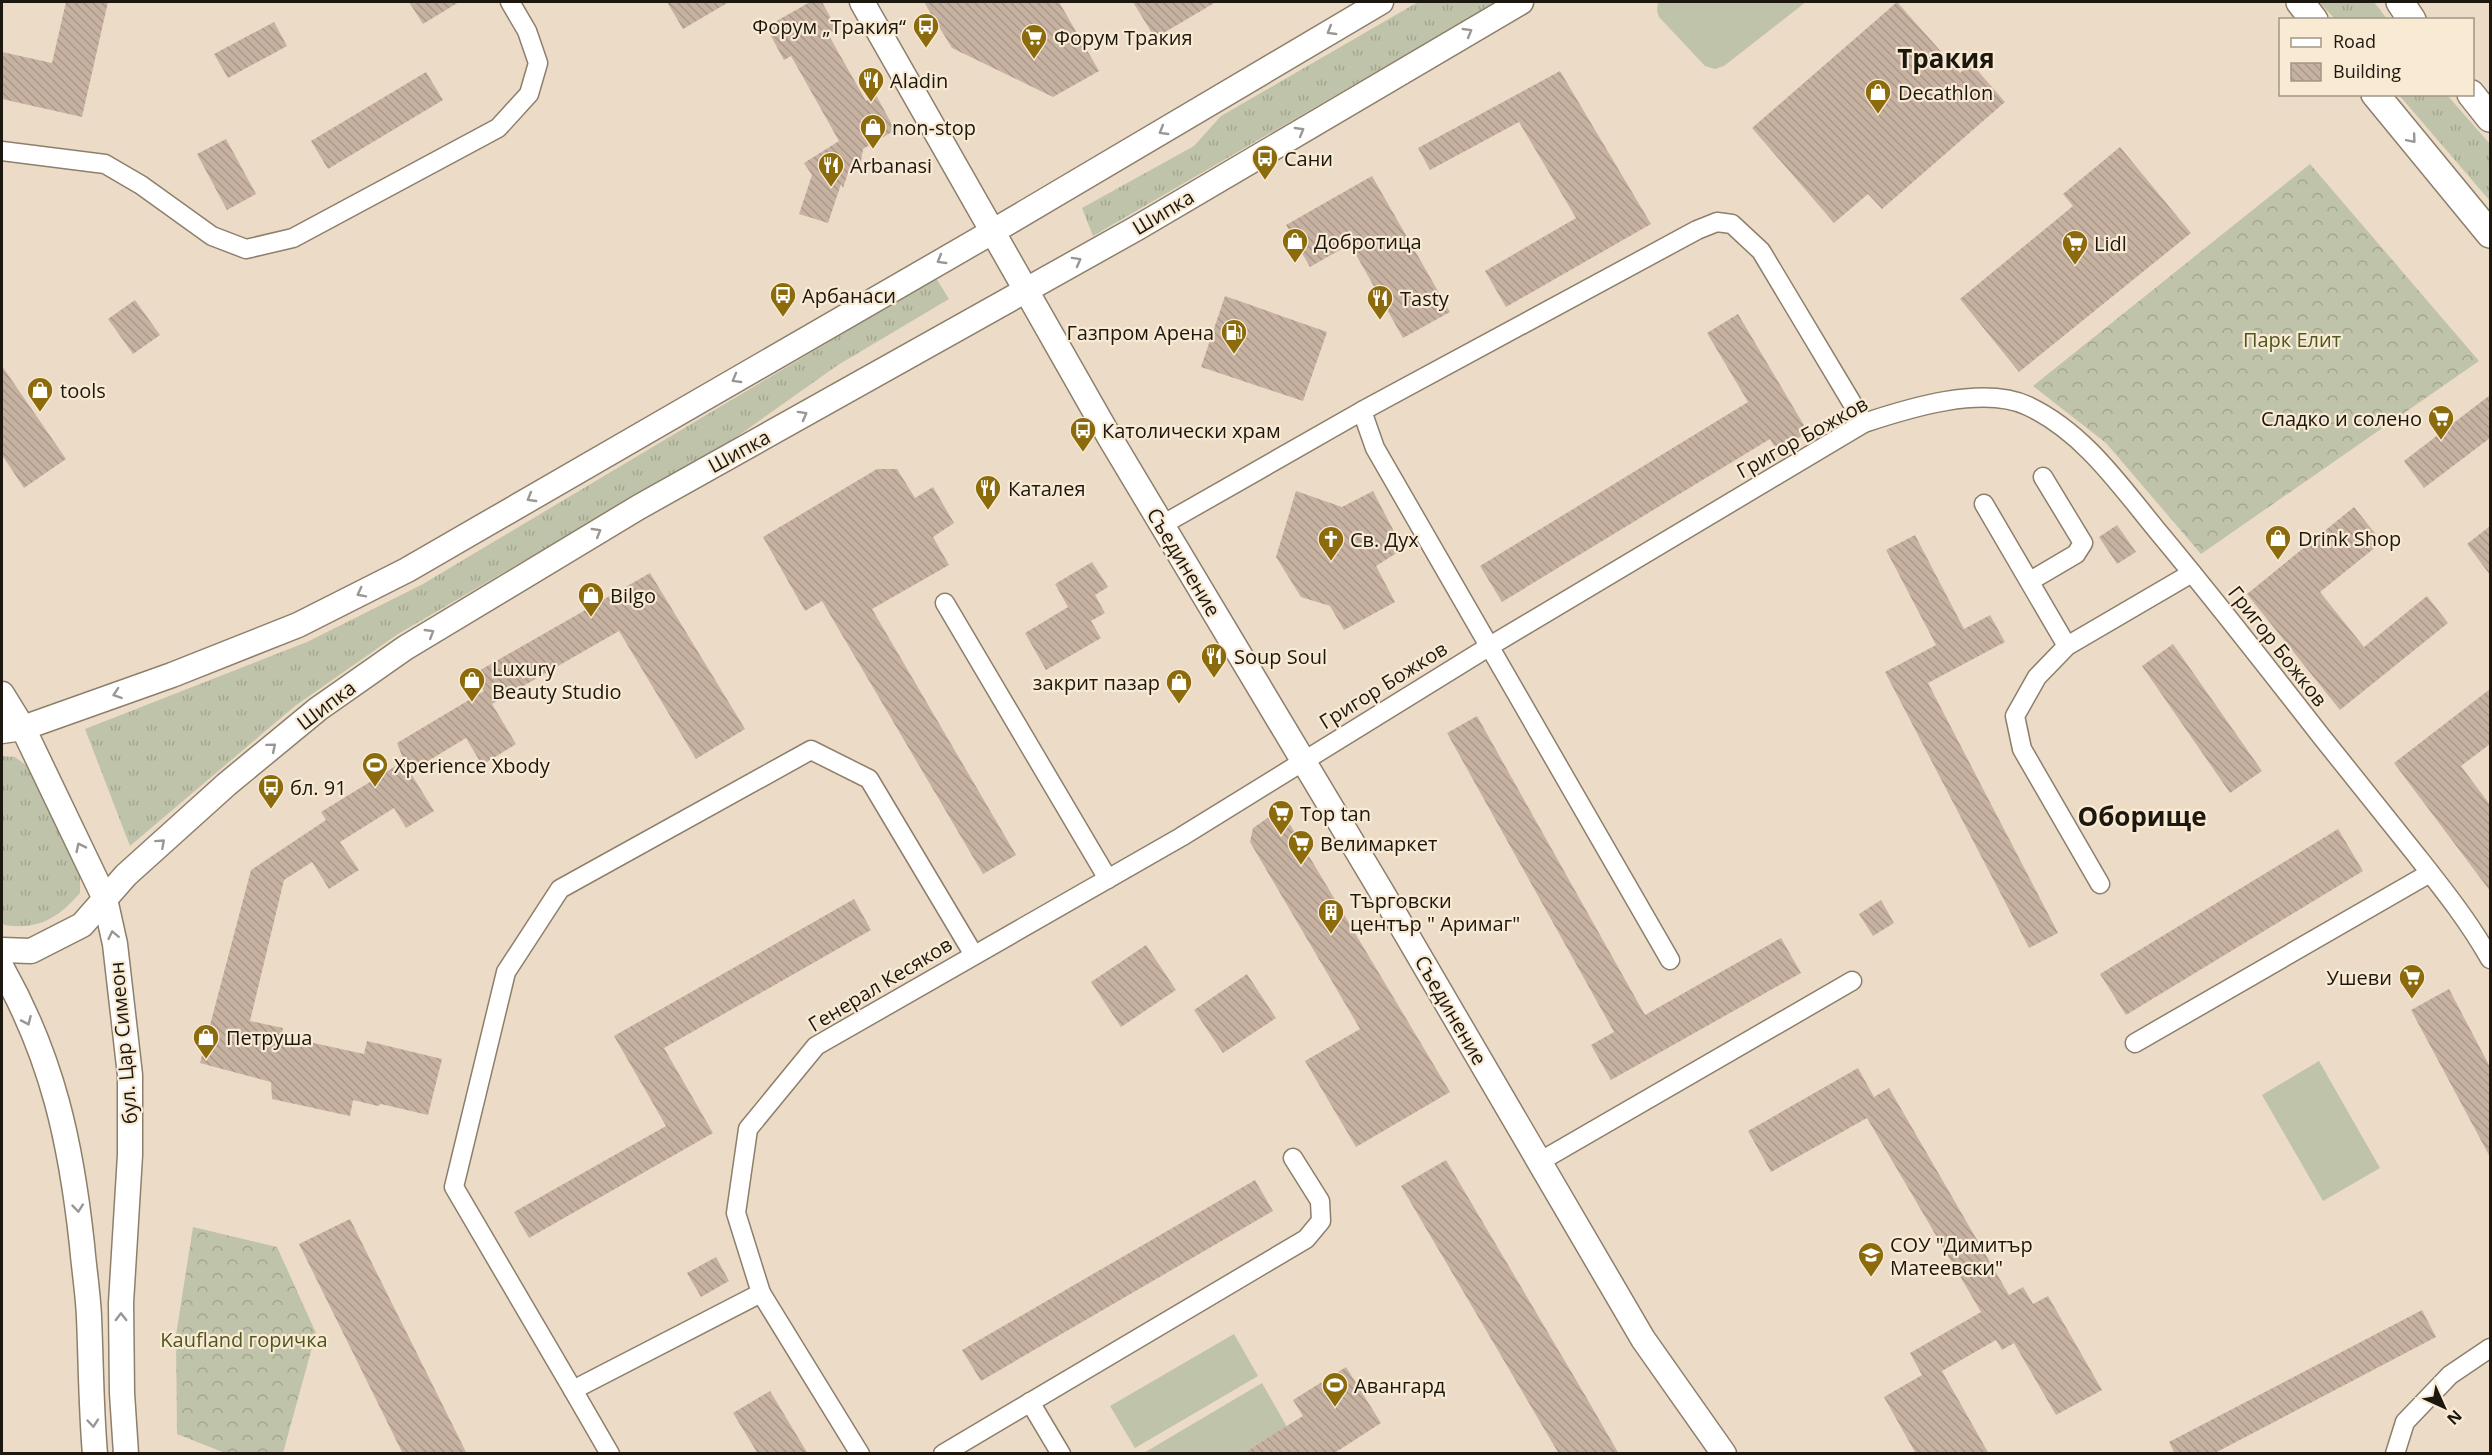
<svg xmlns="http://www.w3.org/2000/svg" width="2492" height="1455" viewBox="0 0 2492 1455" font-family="'Open Sans',sans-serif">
	<defs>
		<pattern id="grass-tufts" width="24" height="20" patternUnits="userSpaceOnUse" patternTransform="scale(1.5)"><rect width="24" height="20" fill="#bfc3a9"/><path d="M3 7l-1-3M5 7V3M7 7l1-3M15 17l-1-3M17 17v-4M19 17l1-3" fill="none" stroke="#a4a790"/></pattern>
		<pattern id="forest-crowns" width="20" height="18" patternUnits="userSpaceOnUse" patternTransform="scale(1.5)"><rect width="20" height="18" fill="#bfc3a9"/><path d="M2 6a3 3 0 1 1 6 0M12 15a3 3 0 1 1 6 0" fill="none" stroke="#a4a790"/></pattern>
		<pattern id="building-back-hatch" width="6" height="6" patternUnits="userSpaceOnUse" patternTransform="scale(1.5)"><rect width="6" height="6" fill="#c7b2a2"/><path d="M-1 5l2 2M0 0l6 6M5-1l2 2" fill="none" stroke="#aa988a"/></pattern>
	</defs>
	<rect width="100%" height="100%" fill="#ecdcc7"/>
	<g fill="url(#grass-tufts)">
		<polygon points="1418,2 1496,2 1093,236 1082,208 1194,146 1221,116"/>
		<polygon points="2319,2 2374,2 2387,19 2335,19"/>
		<polygon points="2399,95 2447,95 2490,144 2490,201"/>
		<polygon points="936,278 949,299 838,365 735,438 398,634 295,706 130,846 85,729 307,642 423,584"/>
		<path d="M2,756L15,757L26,765L80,869V893C57,919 38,930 4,925L2,921Z"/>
	</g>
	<g fill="url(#forest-crowns)">
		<polygon points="2310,164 2479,361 2201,554 2106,443 2033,386"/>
		<polygon points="193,1227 277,1247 316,1333 283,1453 225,1453 177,1434 176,1335"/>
	</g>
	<g fill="#bfc3a9">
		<polygon points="1658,2 1806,2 1724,66 1715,69 1705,66 1659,17 1657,11"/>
		<polygon points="2319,1061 2380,1168 2323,1201 2262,1095"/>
		<polygon points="1234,1334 1258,1376 1135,1448 1110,1406"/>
		<polygon points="1262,1383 1287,1427 1243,1453 1142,1454"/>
	</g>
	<g fill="url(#building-back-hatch)">
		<polygon points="66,2 108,2 82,117 2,99 2,52 52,63"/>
		<polygon points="409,2 459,2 423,24"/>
		<polygon points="667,2 729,2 683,29"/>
		<polygon points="810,2 822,2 837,29 828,34 866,101 876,95 895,130 863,149 861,161 850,167 843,188 841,184 828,223 799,214 812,175 804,163 839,141 791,56 784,60 766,27"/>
		<polygon points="924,2 1059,2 1099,71 1053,97 952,48"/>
		<polygon points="1133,2 1216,2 1155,38"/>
		<polygon points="1897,2 1960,73 1971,63 2005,102 1882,209 1868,194 1834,223 1752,128"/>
		<polygon points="274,22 287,46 228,78 214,54"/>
		<polygon points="1560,71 1651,224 1506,307 1485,271 1576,218 1519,122 1430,170 1418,148"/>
		<polygon points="426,72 443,100 328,169 311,141"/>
		<polygon points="226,139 256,194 227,210 197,154"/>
		<polygon points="2120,147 2191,233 2019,372 1960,299 2073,206 2063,194"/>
		<polygon points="1372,176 1450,312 1403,338 1350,244 1310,267 1286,225"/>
		<polygon points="1225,296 1327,332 1303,401 1201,367"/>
		<polygon points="135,300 160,335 133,354 108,319"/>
		<polygon points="1738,314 1808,432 1777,451 1770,439 1502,602 1480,566 1748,402 1707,333"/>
		<polygon points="2,366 66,459 24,488 2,455"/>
		<polygon points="2490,395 2490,438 2424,488 2404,461"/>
		<polygon points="877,469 897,469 915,498 933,487 954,523 933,537 949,565 872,609 1016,855 983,874 822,601 805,611 763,537"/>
		<polygon points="1296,491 1342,507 1373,491 1403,549 1376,566 1395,602 1344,630 1330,606 1301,597 1276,557"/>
		<polygon points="2354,507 2382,542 2320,592 2364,647 2427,596 2448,623 2340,710 2247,594"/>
		<polygon points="2117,525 2136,552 2117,564 2099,537"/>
		<polygon points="2490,526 2490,575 2467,544"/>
		<polygon points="1915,535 1964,629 1990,615 2005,642 1928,683 2058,933 2029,948 1885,672 1936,645 1886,550"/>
		<polygon points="1092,562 1108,587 1095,595 1105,613 1091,621 1101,638 1046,670 1025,633 1068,607 1055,584"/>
		<polygon points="650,573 745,729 696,759 619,631 492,704 516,744 482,765 466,738 410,772 434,811 406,828 394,808 340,842 359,870 329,889 312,862 284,880 250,1021 283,1028 281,1036 364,1054 367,1041 442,1059 428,1115 381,1104 378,1106 353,1100 350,1116 272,1099 271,1082 200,1063 251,870 326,820 321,812 404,761 397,743 484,691 475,673"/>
		<polygon points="2173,644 2262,771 2230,793 2142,666"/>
		<polygon points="2490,689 2490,744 2461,766 2490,805 2490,891 2394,763"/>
		<polygon points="1477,716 1645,1015 1781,938 1801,973 1611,1080 1591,1045 1614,1032 1447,733"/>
		<polygon points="1272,815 1285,816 1450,1092 1356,1147 1305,1061 1360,1029 1250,842 1253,828"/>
		<polygon points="2338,829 2363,871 2126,1015 2100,974"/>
		<polygon points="854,899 871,930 664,1048 713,1133 529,1238 514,1212 666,1126 614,1036"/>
		<polygon points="1881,900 1894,923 1873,936 1859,914"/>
		<polygon points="1146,945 1176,990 1121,1027 1091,982"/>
		<polygon points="1247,974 1276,1018 1223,1053 1194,1010"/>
		<polygon points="2449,989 2490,1067 2490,1157 2411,1010"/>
		<polygon points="1858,1068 1874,1097 1889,1088 2009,1295 2023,1287 2033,1304 2048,1296 2102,1390 2056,1415 2014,1343 2002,1350 1996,1340 1942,1371 1989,1454 1916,1454 1884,1397 1922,1375 1910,1353 1981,1312 1867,1118 1771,1172 1748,1131"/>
		<polygon points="1446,1160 1582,1390 1619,1454 1559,1454 1401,1186"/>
		<polygon points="1255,1180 1273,1211 981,1381 962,1350"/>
		<polygon points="350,1219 467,1454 403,1454 299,1244"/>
		<polygon points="716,1257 729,1281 701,1297 687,1273"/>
		<polygon points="2422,1310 2436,1337 2213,1454 2175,1454 2169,1442"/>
		<polygon points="1346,1367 1381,1423 1333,1454 1242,1454 1303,1416 1293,1400"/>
		<polygon points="770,1391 808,1454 758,1454 733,1413"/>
	</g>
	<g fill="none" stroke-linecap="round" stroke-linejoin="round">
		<g stroke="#8d7f6b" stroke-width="21">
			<g id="street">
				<polyline points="2,151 105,164 141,185 212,236 246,249 293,238 498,128 529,94 538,63 527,31 510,2"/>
				<polyline points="1984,504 2067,646"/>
				<polyline points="1162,525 1362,411"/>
				<polyline points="2030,581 2076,554 2083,543 2043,477"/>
				<polyline points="945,603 1108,879"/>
				<polyline points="2100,884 2022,749 2015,716 2037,677 2067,646 2192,573"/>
				<polyline points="1670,960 1375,448 1362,411 1697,230 1717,222 1732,224 1761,251 1864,423"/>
				<polyline points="2135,1043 2430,873"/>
				<polyline points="1539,1162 1852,981"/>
				<polyline points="573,1390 454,1187 506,972 560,889 811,750 869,779 974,955"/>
				<polyline points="1030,1402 1061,1454"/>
				<polyline points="610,1454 573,1390 761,1293"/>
				<path d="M860,1454L761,1293L736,1213L748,1129L816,1046L1181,837L1490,646L1864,423C1909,408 1983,385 2028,406C2085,433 2121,487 2160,534C2215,600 2268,668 2321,736C2353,776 2385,816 2417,856C2443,889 2470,923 2490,959"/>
				<polyline points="943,1454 1306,1239 1321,1221 1320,1201 1293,1158"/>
				<polyline points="2395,1454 2405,1422 2450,1375 2490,1348"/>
			</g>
		</g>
		<g stroke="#8d7f6b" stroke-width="27">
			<g id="secondary">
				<polyline points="862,2 1110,438 1380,889 1643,1339 1724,1454"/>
				<polyline points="2,694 23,728 105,899 115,944 130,1075 130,1155 121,1303 122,1393 126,1454"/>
				<polyline points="2,731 23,728 172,675 298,625 407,570 992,232 1381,2"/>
				<polyline points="2,950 31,951 82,925 126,875 227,784 318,709 405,648 639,507 1137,228 1521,2"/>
				<path d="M2,968C53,1059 71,1143 82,1245C84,1269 88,1293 89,1317C91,1363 91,1408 95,1454"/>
			</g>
		</g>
		<g stroke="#8d7f6b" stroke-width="30">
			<g id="primary">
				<polyline points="2300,2 2314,20"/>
				<polyline points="2400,2 2412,20"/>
				<polyline points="2375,94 2490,234"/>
				<polyline points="2471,94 2490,118"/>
			</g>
		</g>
		<use href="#street" stroke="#fff" stroke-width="18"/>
		<use href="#secondary" stroke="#fff" stroke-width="24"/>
		<use href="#primary" stroke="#fff" stroke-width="27"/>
	</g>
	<defs><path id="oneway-chevron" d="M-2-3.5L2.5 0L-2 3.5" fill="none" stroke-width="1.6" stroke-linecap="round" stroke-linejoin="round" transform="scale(1.5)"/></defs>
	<g stroke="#999793">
		<use href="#oneway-chevron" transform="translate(1331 31) rotate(149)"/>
		<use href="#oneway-chevron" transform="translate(1468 32) rotate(-30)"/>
		<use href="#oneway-chevron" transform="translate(1163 131) rotate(149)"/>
		<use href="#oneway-chevron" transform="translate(1300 131) rotate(-30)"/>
		<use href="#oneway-chevron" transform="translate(2412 139) rotate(50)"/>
		<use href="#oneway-chevron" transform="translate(941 260) rotate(150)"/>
		<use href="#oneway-chevron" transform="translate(1077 261) rotate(-29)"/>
		<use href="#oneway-chevron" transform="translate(736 379) rotate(150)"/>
		<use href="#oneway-chevron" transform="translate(803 415) rotate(-29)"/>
		<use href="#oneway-chevron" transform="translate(531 498) rotate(150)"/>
		<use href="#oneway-chevron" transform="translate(597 532) rotate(-31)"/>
		<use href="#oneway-chevron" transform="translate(361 593) rotate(153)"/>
		<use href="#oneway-chevron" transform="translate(430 633) rotate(-31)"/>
		<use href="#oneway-chevron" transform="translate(117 694) rotate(161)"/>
		<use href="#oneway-chevron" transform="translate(272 747) rotate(-40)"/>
		<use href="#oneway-chevron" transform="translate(161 843) rotate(-42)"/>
		<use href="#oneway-chevron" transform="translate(80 847) rotate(-116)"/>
		<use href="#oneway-chevron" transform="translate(113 935) rotate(-102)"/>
		<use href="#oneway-chevron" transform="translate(27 1021) rotate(66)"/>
		<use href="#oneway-chevron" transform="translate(78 1208) rotate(84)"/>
		<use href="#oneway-chevron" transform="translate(121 1317) rotate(-90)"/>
		<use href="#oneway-chevron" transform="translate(93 1423) rotate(85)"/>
	</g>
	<defs>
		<g id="bus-pin" transform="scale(1.35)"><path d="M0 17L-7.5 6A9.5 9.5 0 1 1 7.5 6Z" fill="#8b6b0c" stroke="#f9ead4"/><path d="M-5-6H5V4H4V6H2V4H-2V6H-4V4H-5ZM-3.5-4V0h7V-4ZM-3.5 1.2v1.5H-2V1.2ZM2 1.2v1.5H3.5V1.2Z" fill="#fff"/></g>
		<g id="supermarket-pin" transform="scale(1.35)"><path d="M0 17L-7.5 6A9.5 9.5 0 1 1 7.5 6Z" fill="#8b6b0c" stroke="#f9ead4"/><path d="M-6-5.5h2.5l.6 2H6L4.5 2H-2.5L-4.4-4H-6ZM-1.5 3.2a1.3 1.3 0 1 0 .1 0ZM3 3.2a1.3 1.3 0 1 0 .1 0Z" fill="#fff"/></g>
		<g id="restaurant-pin" transform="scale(1.35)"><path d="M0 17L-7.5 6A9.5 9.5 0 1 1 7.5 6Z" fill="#8b6b0c" stroke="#f9ead4"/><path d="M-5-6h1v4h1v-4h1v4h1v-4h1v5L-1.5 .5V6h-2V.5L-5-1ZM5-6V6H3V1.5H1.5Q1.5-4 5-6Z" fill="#fff"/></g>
		<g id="shop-pin" transform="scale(1.35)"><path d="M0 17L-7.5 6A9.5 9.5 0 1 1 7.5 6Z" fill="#8b6b0c" stroke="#f9ead4"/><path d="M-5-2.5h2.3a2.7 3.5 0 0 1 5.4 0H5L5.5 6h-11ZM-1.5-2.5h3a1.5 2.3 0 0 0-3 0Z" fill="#fff"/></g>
		<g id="fuel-pin" transform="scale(1.35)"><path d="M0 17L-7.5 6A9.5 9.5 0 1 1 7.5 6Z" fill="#8b6b0c" stroke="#f9ead4"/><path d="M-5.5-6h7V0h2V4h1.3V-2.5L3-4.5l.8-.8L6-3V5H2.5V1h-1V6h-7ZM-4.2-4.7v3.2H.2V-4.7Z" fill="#fff"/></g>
		<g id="church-pin" transform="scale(1.35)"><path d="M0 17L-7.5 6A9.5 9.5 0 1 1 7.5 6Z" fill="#8b6b0c" stroke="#f9ead4"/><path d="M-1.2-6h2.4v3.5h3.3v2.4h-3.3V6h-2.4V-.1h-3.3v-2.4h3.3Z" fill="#fff"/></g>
		<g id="stadium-pin" transform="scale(1.35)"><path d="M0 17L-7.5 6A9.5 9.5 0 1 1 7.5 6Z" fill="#8b6b0c" stroke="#f9ead4"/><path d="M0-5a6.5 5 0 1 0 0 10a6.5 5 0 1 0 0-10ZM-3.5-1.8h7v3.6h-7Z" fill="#fff"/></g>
		<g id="building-pin" transform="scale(1.35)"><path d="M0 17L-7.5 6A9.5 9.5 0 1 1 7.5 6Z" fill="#8b6b0c" stroke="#f9ead4"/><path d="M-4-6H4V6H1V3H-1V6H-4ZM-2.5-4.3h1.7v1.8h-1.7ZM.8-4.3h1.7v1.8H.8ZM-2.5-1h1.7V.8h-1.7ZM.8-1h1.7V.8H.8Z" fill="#fff"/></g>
		<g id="school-pin" transform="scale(1.35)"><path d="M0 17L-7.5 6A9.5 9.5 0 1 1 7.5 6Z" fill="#8b6b0c" stroke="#f9ead4"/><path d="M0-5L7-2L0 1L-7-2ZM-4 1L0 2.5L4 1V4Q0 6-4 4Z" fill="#fff"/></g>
	</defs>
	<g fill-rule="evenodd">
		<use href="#bus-pin" x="926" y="26"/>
		<use href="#supermarket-pin" x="1034" y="37"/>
		<use href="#restaurant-pin" x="871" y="80"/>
		<use href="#shop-pin" x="1878" y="92"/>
		<use href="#shop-pin" x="873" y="127"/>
		<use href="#bus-pin" x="1265" y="158"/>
		<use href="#restaurant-pin" x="831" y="165"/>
		<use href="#shop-pin" x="1295" y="241"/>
		<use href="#supermarket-pin" x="2075" y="243"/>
		<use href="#bus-pin" x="783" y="295"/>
		<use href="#restaurant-pin" x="1380" y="298"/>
		<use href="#fuel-pin" x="1234" y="332"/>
		<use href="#shop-pin" x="40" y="390"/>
		<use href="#supermarket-pin" x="2441" y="418"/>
		<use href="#bus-pin" x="1083" y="430"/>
		<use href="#restaurant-pin" x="988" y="488"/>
		<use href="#shop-pin" x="2278" y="538"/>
		<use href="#church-pin" x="1331" y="539"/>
		<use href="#shop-pin" x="591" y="595"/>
		<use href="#restaurant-pin" x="1214" y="656"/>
		<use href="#shop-pin" x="472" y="680"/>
		<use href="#shop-pin" x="1179" y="682"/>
		<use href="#stadium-pin" x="375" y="765"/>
		<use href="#bus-pin" x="271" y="787"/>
		<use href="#supermarket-pin" x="1281" y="813"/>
		<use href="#supermarket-pin" x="1301" y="843"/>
		<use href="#building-pin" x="1331" y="912"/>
		<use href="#supermarket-pin" x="2412" y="977"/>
		<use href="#shop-pin" x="206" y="1037"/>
		<use href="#school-pin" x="1871" y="1255"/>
		<use href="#stadium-pin" x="1335" y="1385"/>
	</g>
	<g text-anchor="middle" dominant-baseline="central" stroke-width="4.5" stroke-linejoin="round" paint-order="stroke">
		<g font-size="20" fill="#1c170f" stroke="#f9ead4" text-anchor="start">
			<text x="906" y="26" text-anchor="end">Форум „Тракия“</text>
			<text x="1054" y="37">Форум Тракия</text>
			<text x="890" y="80">Аladin</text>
			<text x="1898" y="92">Decathlon</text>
			<text x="892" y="127">non-stop</text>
			<text x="1284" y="158">Сани</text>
			<text x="850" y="165">Аrbanasi</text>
			<text x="1314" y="241">Добротица</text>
			<text x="2094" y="243">Lidl</text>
			<text x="802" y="295">Арбанаси</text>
			<text x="1400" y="298">Tasty</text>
			<text x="1214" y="332" text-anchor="end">Газпром Арена</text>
			<text x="60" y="390">tools</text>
			<text x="2422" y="418" text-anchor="end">Сладко и солено</text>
			<text x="1102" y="430">Католически храм</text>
			<text x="1008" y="488">Каталея</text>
			<text x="2298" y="538">Drink Shop</text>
			<text x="1350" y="539">Св. Дух</text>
			<text x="610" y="595">Bilgo</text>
			<text x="1234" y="656">Soup Soul</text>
			<text x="492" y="668">Luxury<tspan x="492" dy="23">Beauty Studio</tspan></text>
			<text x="1160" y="682" text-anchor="end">закрит пазар</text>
			<text x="394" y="765">Xperience Xbody</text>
			<text x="290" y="787">бл. 91</text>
			<text x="1300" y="813">Top tan</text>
			<text x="1320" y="843">Велимаркет</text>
			<text x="1350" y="900">Търговски<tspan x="1350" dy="23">център " Аримаг"</tspan></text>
			<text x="2392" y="977" text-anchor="end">Ушеви</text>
			<text x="226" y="1037">Петруша</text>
			<text x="1890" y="1244">СОУ "Димитър<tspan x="1890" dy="23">Матеевски"</tspan></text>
			<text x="1354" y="1385">Авангард</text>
		</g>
		<g font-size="20" fill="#1c170f" stroke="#f9ead4">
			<text transform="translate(1163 212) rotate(-31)">Шипка</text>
			<text transform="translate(1802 437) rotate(-29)">Григор Божков</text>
			<text transform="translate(739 451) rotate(-29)">Шипка</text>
			<text transform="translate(1184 562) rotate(59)">Съединение</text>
			<text transform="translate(2278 646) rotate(52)">Григор Божков</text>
			<text transform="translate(1383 685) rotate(-32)">Григор Божков</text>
			<text transform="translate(326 705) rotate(-37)">Шипка</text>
			<text transform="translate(880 984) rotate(-31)">Генерал Кесяков</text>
			<text transform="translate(1451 1010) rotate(60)">Съединение</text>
			<text transform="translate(123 1043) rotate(-95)">бул. Цар Симеон</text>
		</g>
		<g font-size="20" fill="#50561f" stroke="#f9ead4">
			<text x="2292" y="339">Парк Елит</text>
			<text x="244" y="1339">Kaufland горичка</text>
		</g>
		<g font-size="26" font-weight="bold" fill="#1c170f" stroke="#f9ead4">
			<text x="1946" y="58">Тракия</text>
			<text x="2142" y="816">Оборище</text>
		</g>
	</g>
	<rect width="2492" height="1455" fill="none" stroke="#1c170f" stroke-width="6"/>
	<rect x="2279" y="18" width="195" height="78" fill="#f9ead4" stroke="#a19685" stroke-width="1.5"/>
	<rect x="2291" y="38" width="30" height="9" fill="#ffffff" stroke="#a19685" stroke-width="1.5"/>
	<text x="2333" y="48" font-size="18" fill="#1c170f">Road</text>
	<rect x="2291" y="63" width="30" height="18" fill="url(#building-back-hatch)" stroke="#a19685" stroke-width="1.5"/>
	<text x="2333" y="78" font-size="18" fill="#1c170f">Building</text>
	<g transform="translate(2444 1407) rotate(135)" stroke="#f9ead4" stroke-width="4.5" paint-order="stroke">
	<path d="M0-4.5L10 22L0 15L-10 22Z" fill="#1c170f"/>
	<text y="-9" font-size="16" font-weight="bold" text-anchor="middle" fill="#1c170f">N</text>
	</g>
</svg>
